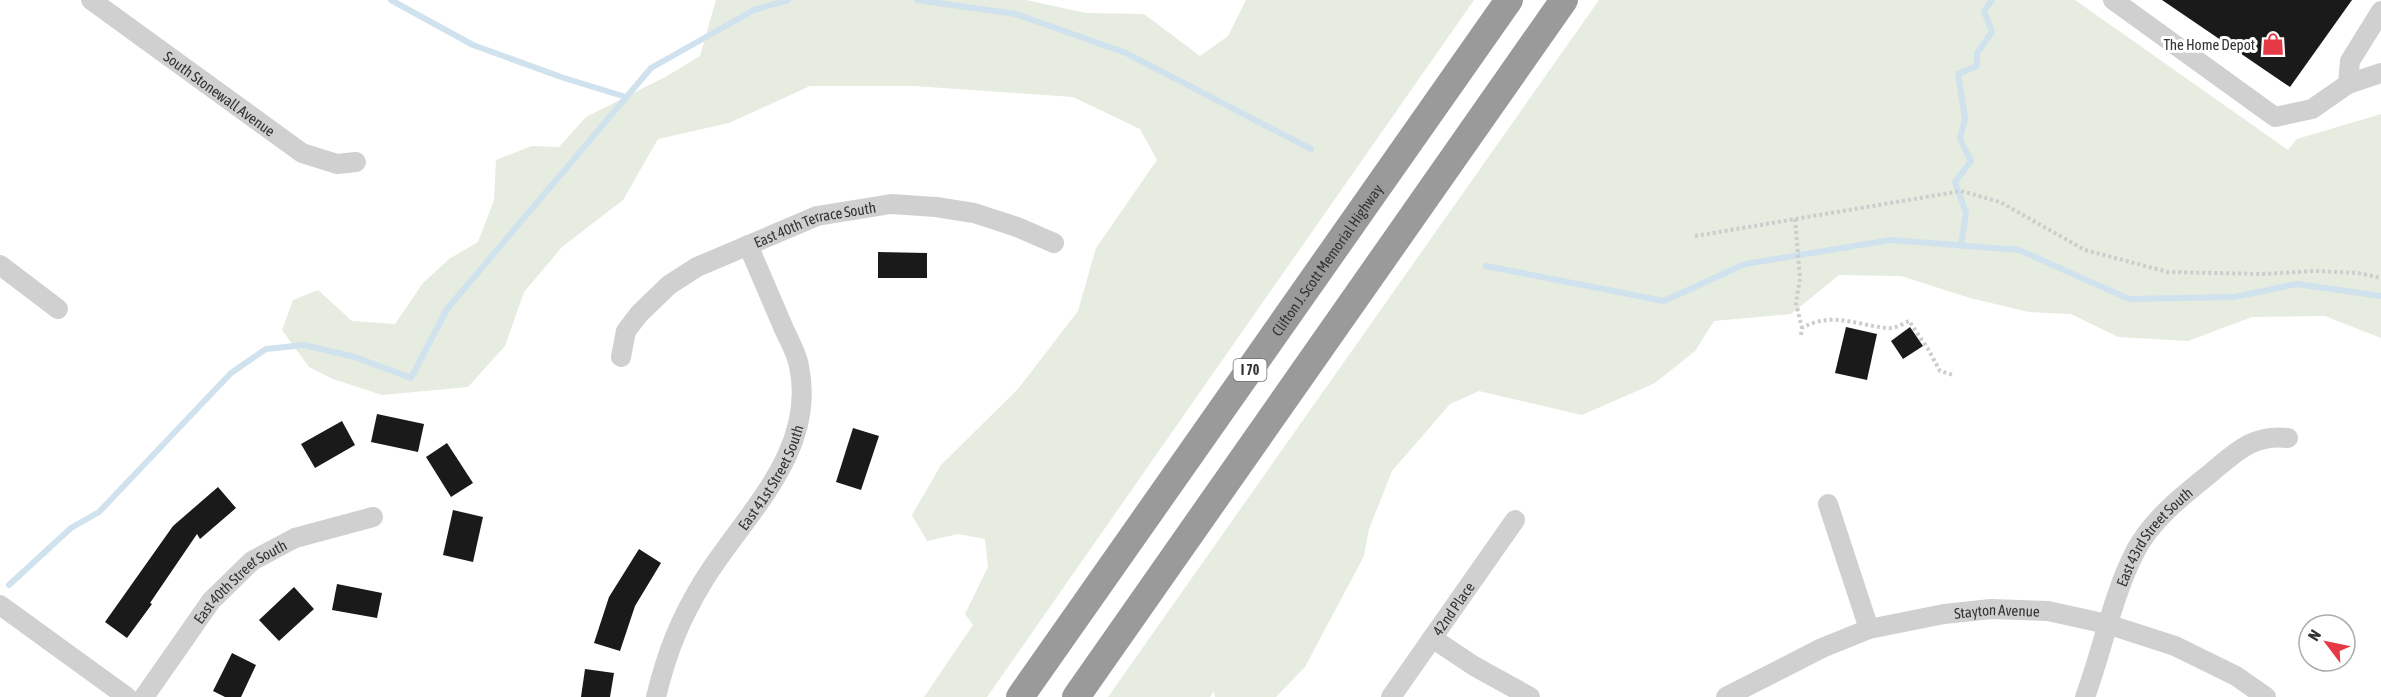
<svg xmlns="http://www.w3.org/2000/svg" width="2381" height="697" viewBox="0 0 2381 697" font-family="'Asap Condensed',sans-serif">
	<rect width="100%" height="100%" fill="#fff"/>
	<g fill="#e6ecdf">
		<polygon points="716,0 1026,0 1086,13 1144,14 1200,56 1228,36 1246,0 1474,0 987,697 924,697 973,625 965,614 988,567 985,539 958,534 927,541 912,515 941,465 1018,389 1078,311 1096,248 1157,160 1140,129 1073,97 914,86 810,86 729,123 658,139 623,200 562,247 524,292 505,346 468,387 382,395 333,379 309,367 282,330 293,300 318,290 352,321 395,324 423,283 449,259 478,242 494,200 496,160 532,146 559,147 586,117 667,76 700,56"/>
		<polygon points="1599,0 2075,0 2288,150 2297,139 2381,114 2381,338 2325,316 2252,317 2188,341 2118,337 2071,314 2029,312 1970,298 1901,276 1839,275 1791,314 1714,321 1695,351 1655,383 1582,415 1479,391 1450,404 1392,471 1369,529 1364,556 1305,667 1276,697 1215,697 1214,691 1210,697 1108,697"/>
	</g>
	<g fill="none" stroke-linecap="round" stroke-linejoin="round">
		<g stroke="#cfe2ee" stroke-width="6">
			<polyline points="391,0 473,45 564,78 626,97"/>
			<polyline points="917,0 1016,14 1126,53 1311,149"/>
			<polyline points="1961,246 1966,213 1955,182 1971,161 1960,139 1965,118 1958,74 1977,66 1977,53 1992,32 1984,11 1992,0"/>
			<polyline points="1486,266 1664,301 1745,264 1891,240 2019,250 2129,299 2234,297 2297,284 2381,296"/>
			<polyline points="9,585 71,528 99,512 231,373 266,349 304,345 355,357 411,378 447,309 651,68 754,10 788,0"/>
		</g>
	</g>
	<g fill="#1a1a1a">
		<polygon points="2162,0 2352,0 2290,87"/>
		<polygon points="878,252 927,253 927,278 878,278"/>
		<polygon points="1846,327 1877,334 1867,380 1835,373"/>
		<polygon points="1910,327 1923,346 1903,359 1891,341"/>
		<polygon points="377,414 424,424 418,452 371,442"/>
		<polygon points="342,421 355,445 315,468 301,444"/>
		<polygon points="853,428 879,436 861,490 836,482"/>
		<polygon points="447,443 473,483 451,497 426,457"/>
		<polygon points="218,487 236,508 200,539 197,534 150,603 152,604 127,638 105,622 173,526"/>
		<polygon points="453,510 483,517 473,562 443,555"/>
		<polygon points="639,549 661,563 635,606 620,651 594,643 609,597"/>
		<polygon points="337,584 382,593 377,618 332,610"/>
		<polygon points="294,587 314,609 279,641 259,620"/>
		<polygon points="232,653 256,665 241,697 225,697 213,691"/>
		<polygon points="585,669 614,673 610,697 581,697"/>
	</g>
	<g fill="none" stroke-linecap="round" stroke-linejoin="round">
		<g stroke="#cdcdcd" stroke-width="4" stroke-dasharray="3 3" stroke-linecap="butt">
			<polyline points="1795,219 1800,278 1796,303 1802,328"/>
			<polyline points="1695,236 1961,191 2000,202 2085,250 2168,272 2262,274 2315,271 2358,273 2381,278"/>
			<path d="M1801,335L1802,328C1834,310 1859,327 1891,328C1897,328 1904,323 1909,321L1928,349L1940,371L1953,375"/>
		</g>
		<g stroke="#d0d0d0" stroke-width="20">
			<path id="s1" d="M91,0L302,153L337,164L356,162"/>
			<polyline points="2113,0 2275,117 2312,109 2348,84 2350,61 2381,11"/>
			<polyline points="2348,84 2381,73"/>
			<polyline points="0,265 58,309"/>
			<path id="s2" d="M621,357L626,331L639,314L669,285L697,267L817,216L891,204L936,207L974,213L1017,227L1054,243"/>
			<polyline points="1828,504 1869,629"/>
			<polyline points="0,605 127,697"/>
			<polyline points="1432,638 1474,666 1530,697"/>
			<path id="s3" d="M144,697L211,601L252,561L295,538L373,517"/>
			<path id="s4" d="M656,697C667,652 680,619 704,580C745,514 817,452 799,366C797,354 789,340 784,329C772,301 760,273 748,245"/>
			<path id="s5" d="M1391,697L1515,520"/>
			<path id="s6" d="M1726,697L1822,648L1869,629L1944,614L1991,609L2048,611L2107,624L2175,646L2236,676L2266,697"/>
			<path id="s7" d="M2085,697C2103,649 2112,596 2136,550C2153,518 2185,494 2212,472C2237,451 2254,434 2288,438"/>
		</g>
		<g stroke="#9a9a9a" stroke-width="28">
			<path id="s8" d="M1020,697L1509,0"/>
			<polyline points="1076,697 1564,0"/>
		</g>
	</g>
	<defs>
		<g id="shop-bare" transform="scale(1.8)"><path d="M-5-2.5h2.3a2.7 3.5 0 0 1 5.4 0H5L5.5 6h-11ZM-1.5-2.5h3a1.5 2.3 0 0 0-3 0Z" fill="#e63946" stroke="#fff" stroke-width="2.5" paint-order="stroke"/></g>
	</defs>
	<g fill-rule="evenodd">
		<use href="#shop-bare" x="2273" y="44"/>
	</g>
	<g text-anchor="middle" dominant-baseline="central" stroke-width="6" stroke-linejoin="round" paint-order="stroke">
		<rect fill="#fff" stroke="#707070" stroke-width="1.5" x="1233.5" y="359" width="33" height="22" rx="4.5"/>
		<g font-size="14" font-weight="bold" fill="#333">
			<text x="1250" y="370">I 70</text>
		</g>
		<g font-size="15" fill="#333" stroke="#fff" text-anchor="end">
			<text x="2255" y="44">The Home Depot</text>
		</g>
		<g font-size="15" fill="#333" stroke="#fff">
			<text stroke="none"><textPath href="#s1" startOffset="159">South Stonewall Avenue</textPath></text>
			<text stroke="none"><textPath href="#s2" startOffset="249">East 40th Terrace South</textPath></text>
			<text stroke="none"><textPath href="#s8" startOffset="534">Clifton J. Scott Memorial Highway</textPath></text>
			<text stroke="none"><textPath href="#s4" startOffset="250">East 41st Street South</textPath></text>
			<text stroke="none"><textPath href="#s7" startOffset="177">East 43rd Street South</textPath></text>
			<text stroke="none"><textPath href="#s3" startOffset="152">East 40th Street South</textPath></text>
			<text stroke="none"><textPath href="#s5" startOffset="108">42nd Place</textPath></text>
			<text stroke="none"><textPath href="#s6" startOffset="288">Stayton Avenue</textPath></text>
		</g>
	</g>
	<g transform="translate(2327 643) rotate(302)"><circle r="28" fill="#ffffff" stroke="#adadad" stroke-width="1.5"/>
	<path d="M0-4.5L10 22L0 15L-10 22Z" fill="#e63946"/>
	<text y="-9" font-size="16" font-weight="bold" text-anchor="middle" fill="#333333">N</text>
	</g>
</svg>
